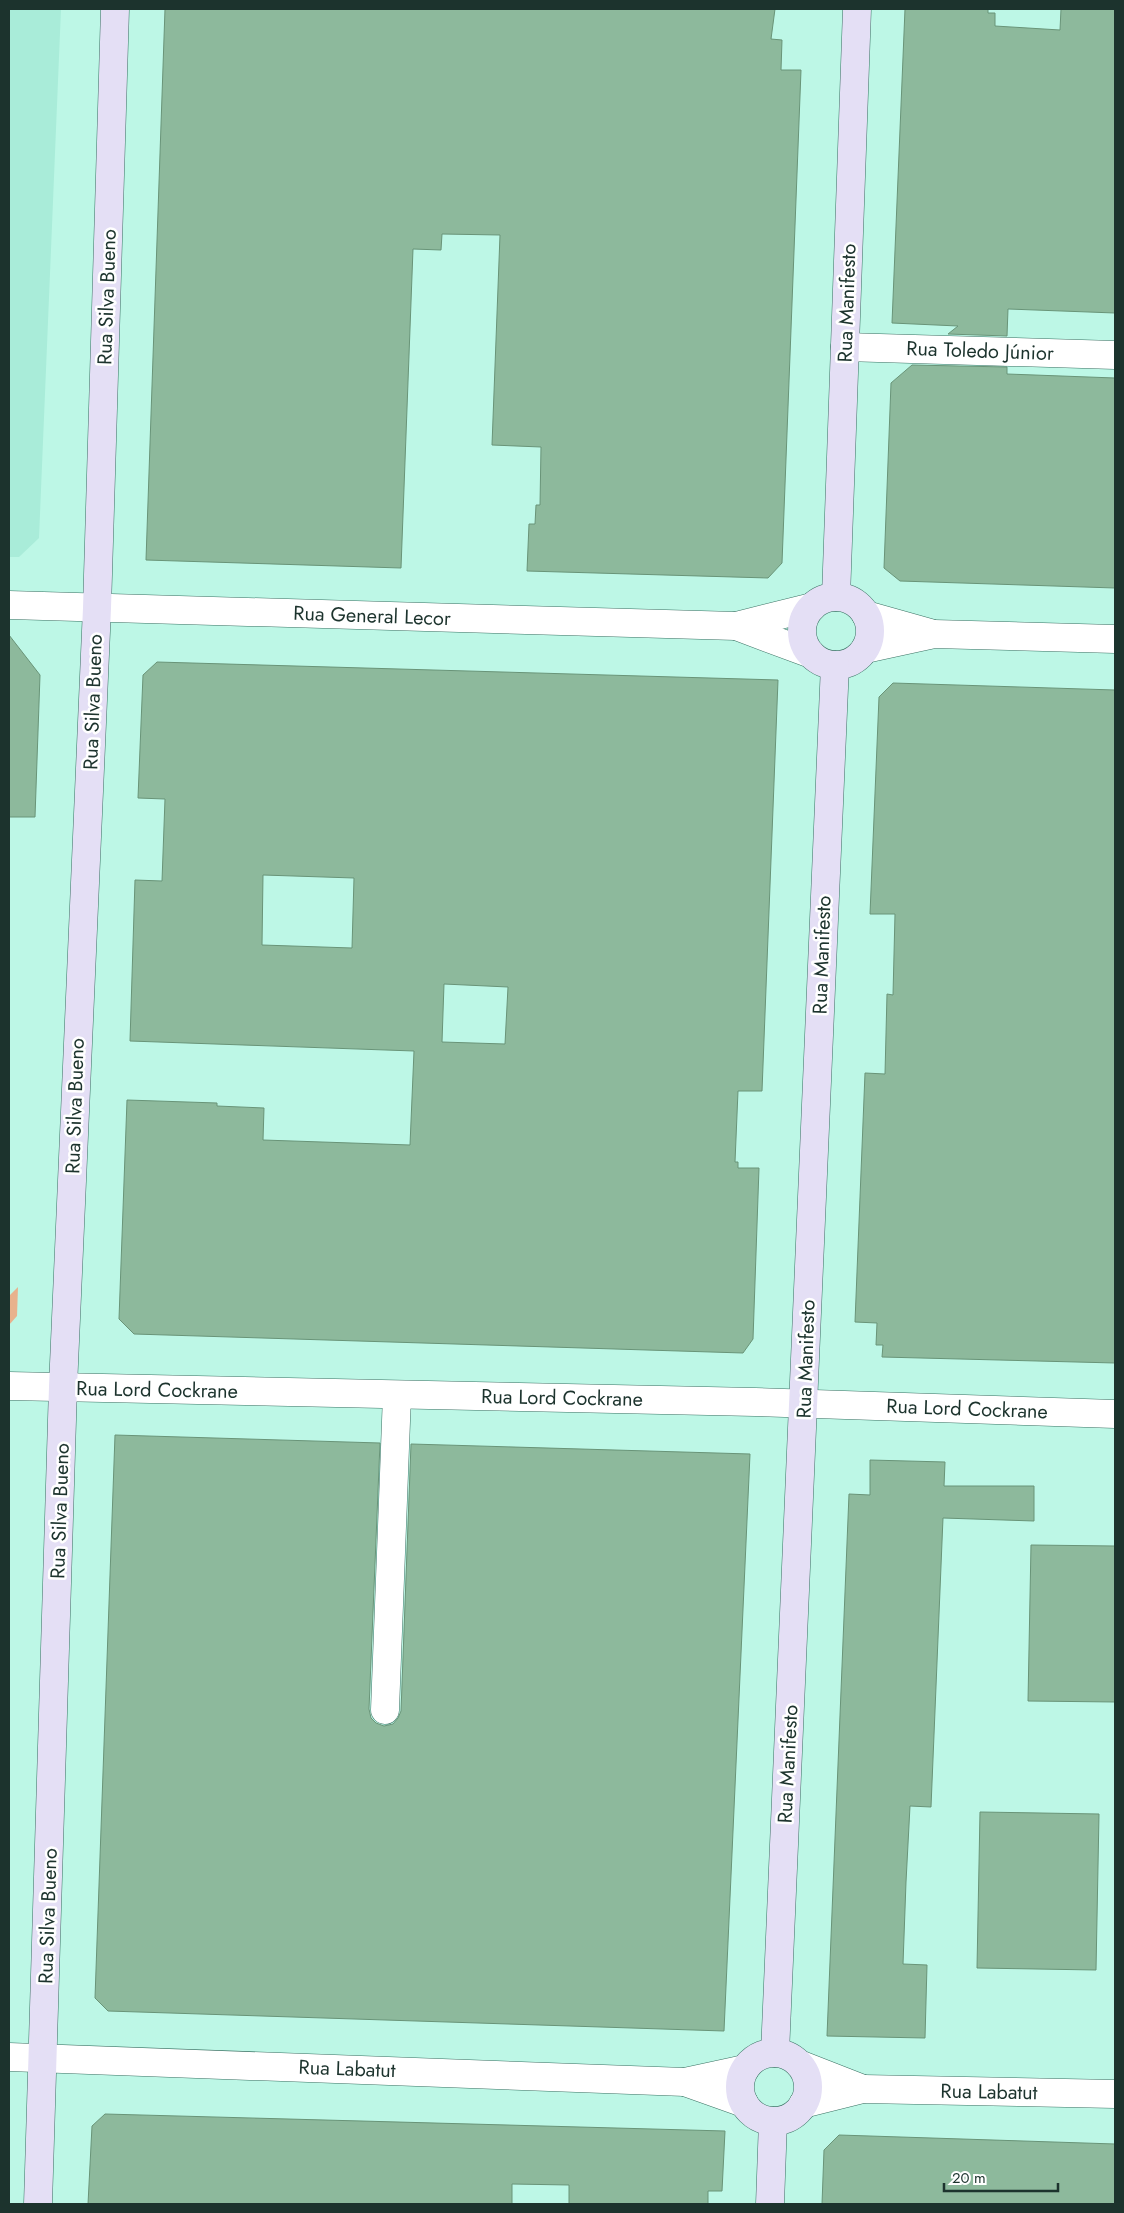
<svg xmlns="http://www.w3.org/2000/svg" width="1124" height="2213" viewBox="0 0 1124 2213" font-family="Jost,sans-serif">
	<rect width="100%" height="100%" fill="#bdf7e6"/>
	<polygon fill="#a9ecd9" points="9,9 61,9 39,538 19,557 9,557"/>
	<polygon fill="#e8b28d" points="18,1287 17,1316 9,1325 9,1296"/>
	<g fill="#8db99c" stroke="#699478" fill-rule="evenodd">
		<polygon points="165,9 775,9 771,39 782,40 781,70 801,70 782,563 768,578 527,571 529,524 535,524 536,505 540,505 541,447 492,445 500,235 442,234 441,250 413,249 401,568 146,560"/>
		<polygon points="905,9 988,9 988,13 995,13 995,26 1060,30 1061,9 1115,9 1115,313 1008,309 1007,336 948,334 958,326 892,323"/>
		<polygon points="912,365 1007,367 1007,374 1115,378 1115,588 900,581 884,568 891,383"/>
		<polygon points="9,635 40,675 35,817 9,817"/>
		<path d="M157,662L778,680L762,1091H738L735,1162H738V1168H759L753,1339L743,1353L134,1334L119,1319L127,1100L217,1103V1106L264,1108L263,1140L410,1145L414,1051L130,1041L135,880L162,881L165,799L138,798L143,675ZM263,875L354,878L352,948L262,945ZM444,984L508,987L505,1044L442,1042Z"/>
		<polygon points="893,683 1115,690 1115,1363 882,1357 883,1345 876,1345 877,1323 855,1322 865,1073 885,1074 887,994 893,995 895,914 870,914 879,697"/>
		<polygon points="115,1435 380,1443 369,1709 371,1718 376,1723 384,1726 393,1724 398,1718 401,1711 411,1444 750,1454 724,2031 108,2011 95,1998"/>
		<polygon points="870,1460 945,1462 944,1486 1034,1486 1034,1521 943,1518 931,1807 910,1806 906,1882 903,1964 927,1965 925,2038 827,2036 849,1494 870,1495"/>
		<polygon points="1031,1545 1115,1546 1115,1702 1028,1701"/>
		<polygon points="980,1812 1099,1814 1096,1970 977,1968"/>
		<polygon points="105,2114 725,2131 722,2191 708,2191 708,2204 569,2204 569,2185 512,2184 512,2204 88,2204 92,2126"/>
		<polygon points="839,2135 1115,2144 1115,2204 822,2204 824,2150"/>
	</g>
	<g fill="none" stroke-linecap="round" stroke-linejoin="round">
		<g stroke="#3b7264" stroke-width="29">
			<g id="minor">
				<polyline points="845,347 1115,355"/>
				<polyline points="9,605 736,626 812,607"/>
				<polyline points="866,615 930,633"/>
				<polyline points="736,626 811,654"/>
				<polyline points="865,649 934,634 1115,639"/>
				<polyline points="9,1386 755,1402 1115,1414"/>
				<polyline points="385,1710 397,1395"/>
				<polyline points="9,2057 685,2082 745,2069"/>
				<polyline points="799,2064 863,2089"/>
				<polyline points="685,2082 744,2103"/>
				<polyline points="803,2104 863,2089 1115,2094"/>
			</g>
		</g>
		<g stroke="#3b7264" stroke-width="29">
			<g id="secondary">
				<polyline points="836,597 857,9"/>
				<circle cx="836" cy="631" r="34"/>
				<polyline points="775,2053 835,665"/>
				<circle cx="774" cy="2087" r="34"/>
				<polyline points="38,2204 63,1387 97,608 115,9"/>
				<polyline points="770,2204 773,2121"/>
			</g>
		</g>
		<use href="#minor" stroke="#fff" stroke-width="28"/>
		<use href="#secondary" stroke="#e4dff5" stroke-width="28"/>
	</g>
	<g text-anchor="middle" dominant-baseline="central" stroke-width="5" stroke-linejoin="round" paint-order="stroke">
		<g font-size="20" fill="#1c332d" stroke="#fff">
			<text transform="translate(107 297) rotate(-88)">Rua Silva Bueno</text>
			<text transform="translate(847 303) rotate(-88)">Rua Manifesto</text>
			<text transform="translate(980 351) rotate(2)">Rua Toledo Júnior</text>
			<text transform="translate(372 616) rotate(2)">Rua General Lecor</text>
			<text transform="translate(93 702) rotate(-88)">Rua Silva Bueno</text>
			<text transform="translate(822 955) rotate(-88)">Rua Manifesto</text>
			<text transform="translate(75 1106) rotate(-88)">Rua Silva Bueno</text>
			<text transform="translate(806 1359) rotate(-88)">Rua Manifesto</text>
			<text transform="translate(157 1390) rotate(1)">Rua Lord Cockrane</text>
			<text transform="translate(562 1398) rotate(1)">Rua Lord Cockrane</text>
			<text transform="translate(967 1409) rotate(2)">Rua Lord Cockrane</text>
			<text transform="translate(60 1511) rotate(-88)">Rua Silva Bueno</text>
			<text transform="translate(788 1764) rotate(-87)">Rua Manifesto</text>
			<text transform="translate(48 1916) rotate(-88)">Rua Silva Bueno</text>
			<text transform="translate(347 2069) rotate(2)">Rua Labatut</text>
			<text transform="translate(989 2092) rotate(1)">Rua Labatut</text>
		</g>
	</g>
	<rect width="1124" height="2213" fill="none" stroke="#1c332d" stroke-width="20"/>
	<path d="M944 2183v8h114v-8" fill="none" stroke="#1c332d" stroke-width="2.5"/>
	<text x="952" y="2183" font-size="15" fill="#1c332d" stroke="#ffffff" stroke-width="4" paint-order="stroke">20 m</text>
</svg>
